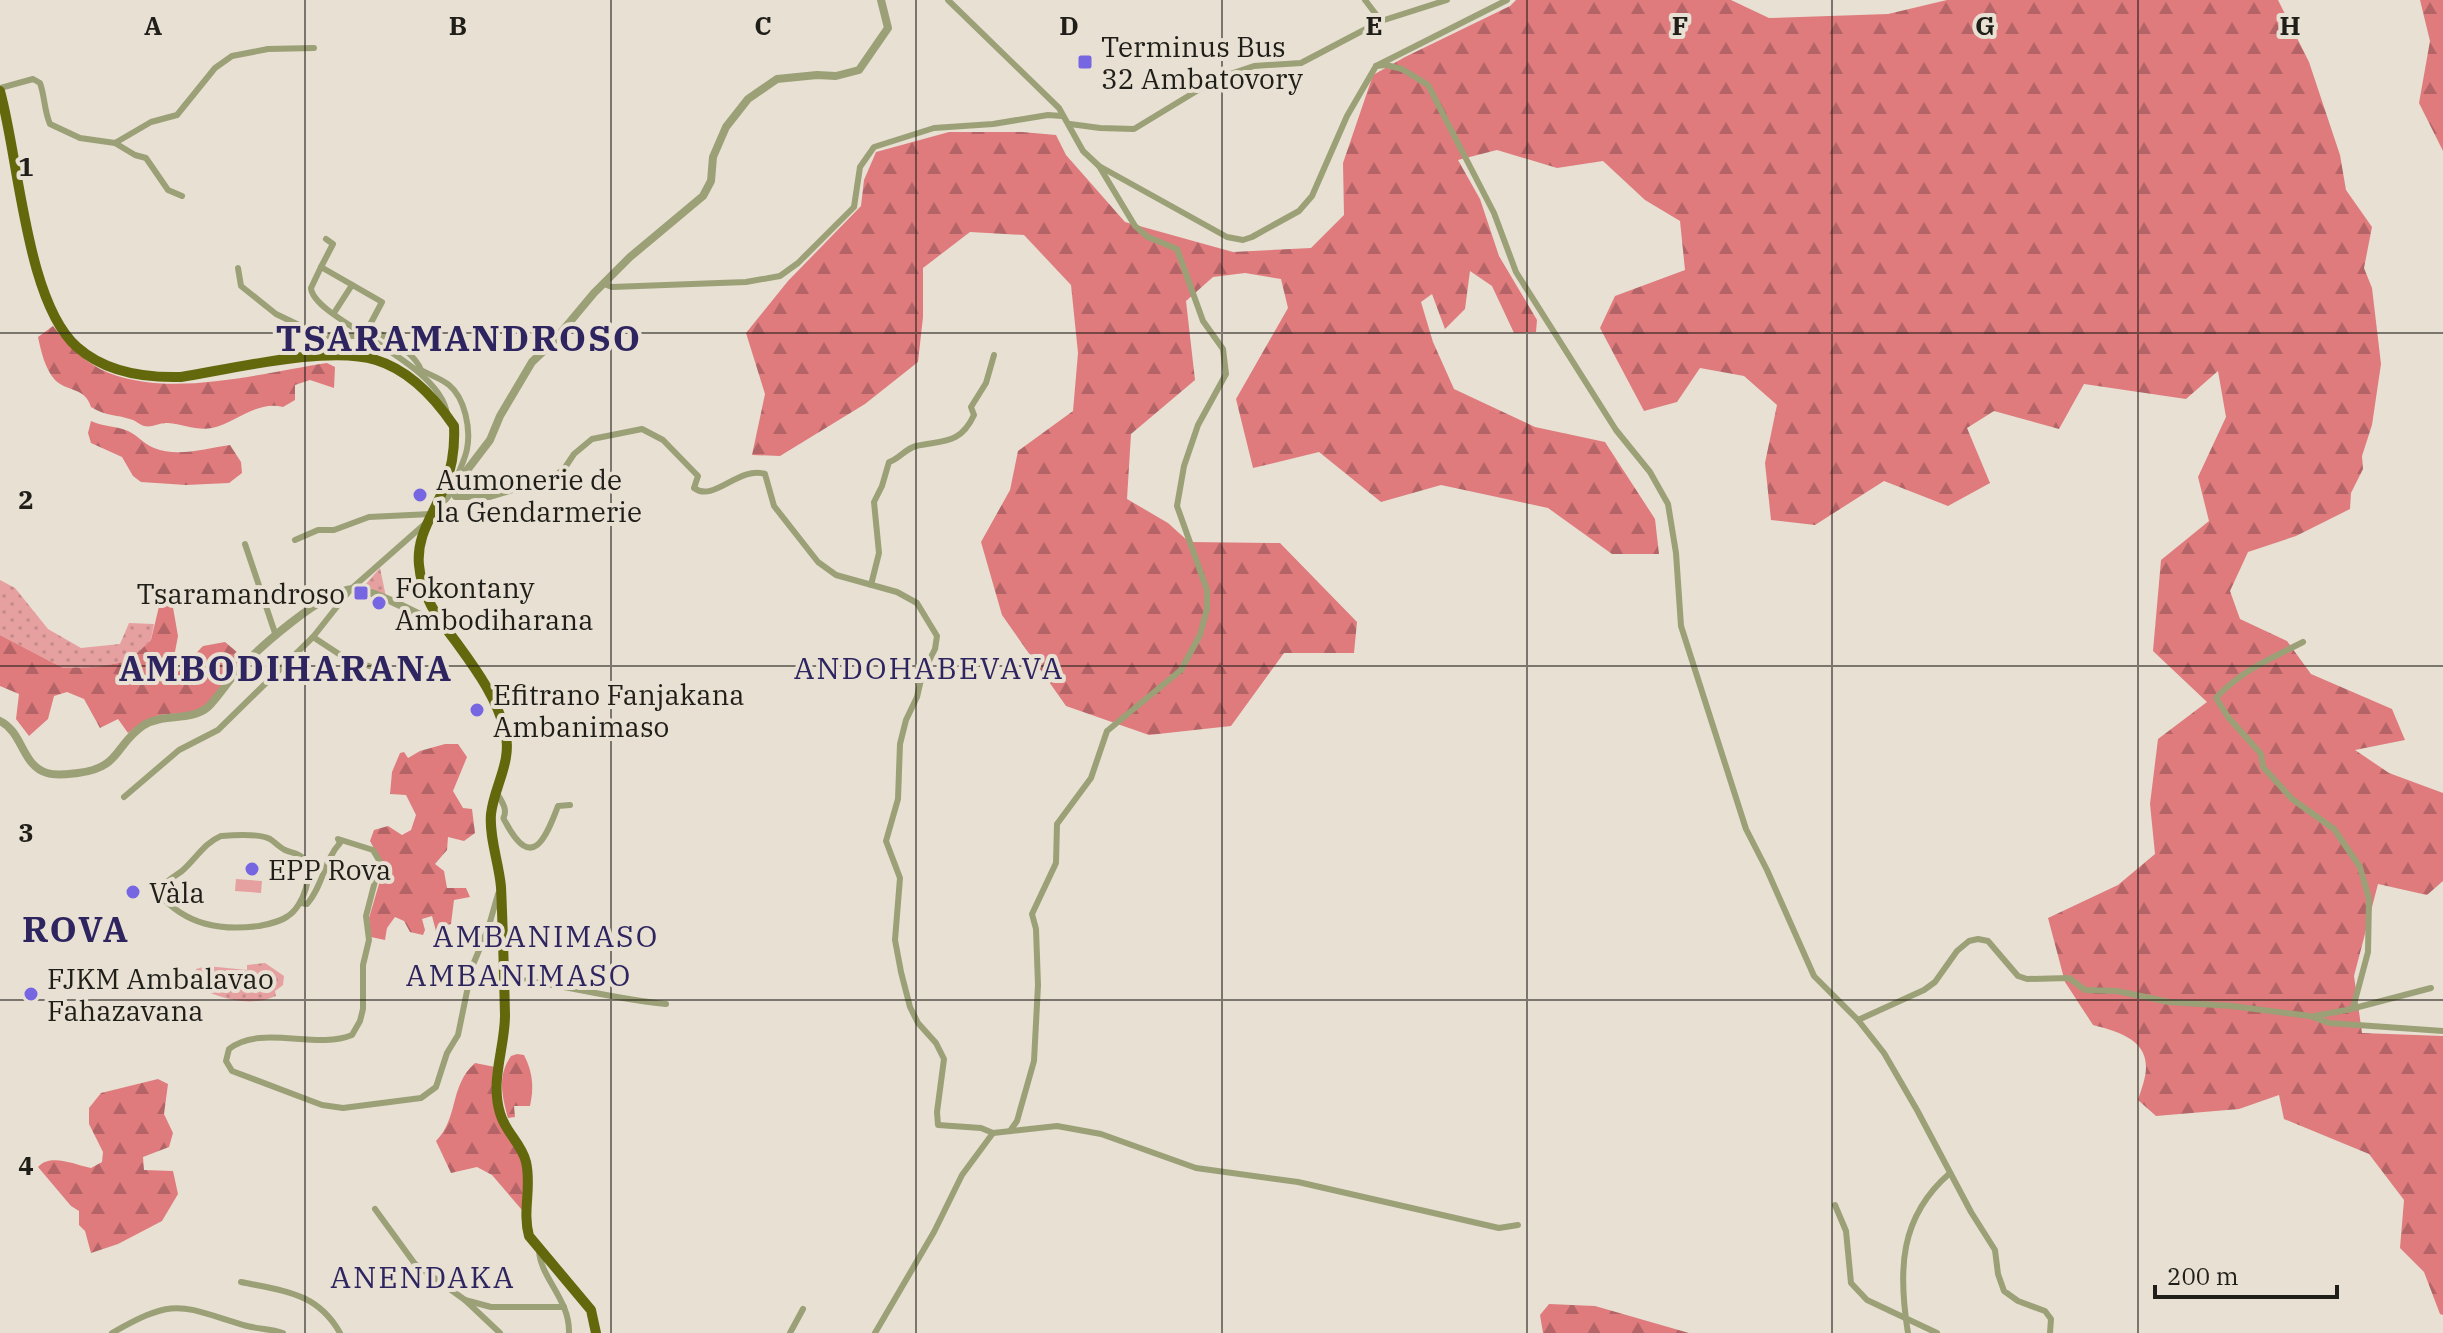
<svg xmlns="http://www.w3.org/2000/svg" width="2443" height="1333" viewBox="0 0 2443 1333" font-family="'IBM Plex Serif',serif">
	<defs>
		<pattern id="grass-dots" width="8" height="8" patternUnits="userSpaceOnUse" patternTransform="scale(2)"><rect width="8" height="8" fill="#e6a0a0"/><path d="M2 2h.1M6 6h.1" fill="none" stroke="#c58989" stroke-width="1.8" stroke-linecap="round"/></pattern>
		<pattern id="forest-firs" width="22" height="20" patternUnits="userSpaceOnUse" patternTransform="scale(2)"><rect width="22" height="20" fill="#df7b7d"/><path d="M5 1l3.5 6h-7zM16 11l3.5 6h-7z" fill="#b46466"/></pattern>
	</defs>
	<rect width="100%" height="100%" fill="#e7e0d3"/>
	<g fill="url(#grass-dots)">
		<polygon points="380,568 386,597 365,585"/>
		<polygon points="0,580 15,588 48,629 81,648 120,644 129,623 154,624 151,640 130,661 97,667 63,668 0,635"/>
		<path d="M265,963L284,976L283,985L275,991L276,996C246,1009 217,996 188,984L187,977H196V969L207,966L247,970V965Z"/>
	</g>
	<g fill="url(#forest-firs)">
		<path d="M1516,0H1731L1769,18L1888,14L1947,0H2278L2309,62L2340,155L2346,190L2372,227L2364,268L2372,288L2381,364L2372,425L2362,456L2363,469L2351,493L2350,509L2296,536L2248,552L2230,591L2240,619L2287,641L2311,674L2392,709L2405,740L2355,750L2389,773L2443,793V881L2427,895L2378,884L2354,976L2362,1033L2443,1036V1315L2440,1314L2424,1272L2400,1248L2404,1200L2369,1154L2284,1119L2279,1095L2239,1109L2156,1116L2138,1100C2141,1090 2146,1078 2146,1067C2146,1038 2115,1031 2093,1025L2065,982L2048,918L2118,885L2155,854L2150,804L2158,739L2207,702L2153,651L2161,560L2209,521L2198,477L2226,417L2218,371L2186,399L2084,384L2059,429L1994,411L1967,428L1990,483L1948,506L1884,481L1815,525L1771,520L1765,463L1777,405L1744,376L1700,368L1677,402L1644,411L1600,328L1615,296L1685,270L1680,221L1645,200L1603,161L1557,168L1497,150L1458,160L1480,199L1499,256L1537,320L1536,332L1514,333L1492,286L1470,271L1465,309L1445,329L1432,294L1421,302L1433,342L1454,389L1535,427L1605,442L1655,519L1659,554H1612L1548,508L1441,485L1381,502L1319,452L1253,468L1236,399L1288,308L1281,279L1245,273L1213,277L1186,301L1195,380L1131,434L1127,499L1168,523L1189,542L1280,543L1357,622L1354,653H1284L1231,726L1149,735L1066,706L1002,615L981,542L1010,490L1018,451L1073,411L1078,353L1071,285L1024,235L970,232L923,268V317L918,362L865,404L780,456L752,455L765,394L746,333L788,281L861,206L864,180L876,152L949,132H1022L1056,135L1066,155L1125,222L1233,252L1311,248L1344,215L1343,163L1373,75L1405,57L1510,6Z"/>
		<polygon points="2420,0 2443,0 2443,151 2419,103 2430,41"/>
		<path d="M53,326C67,345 86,364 109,373C173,398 261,373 327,363L335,367L334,388L310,380L295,385V400L283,407C257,400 236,423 212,428C197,431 183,424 168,423C160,422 152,428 144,426C140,425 136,421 133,420C116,414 108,417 91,407C85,387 67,392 55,380C45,369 41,351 38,337Z"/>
		<path d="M91,421C104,427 118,426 128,431C137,435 144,444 154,448C178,458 206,448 230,445L241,462L242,473L229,483L186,485L141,482L133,476L122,457L91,443L88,433Z"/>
		<polygon points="171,596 178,636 171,673 174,676 203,646 225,642 244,658 206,707 193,712 160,715 143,722 128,733 118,719 100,728 84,699 67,692 54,696 48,719 29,736 16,719 19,694 0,686 0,635 63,668 97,667 129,661 151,640 161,598"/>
		<polygon points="445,744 458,744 467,757 453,791 463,808 472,809 475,833 464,841 448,837 447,850 435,864 444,871 447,888 466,888 470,897 454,900 451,924 443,926 437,935 432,916 422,919 425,930 423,935 410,932 404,921 395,917 387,928 385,940 371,937 369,918 384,867 370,841 374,830 388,826 402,835 411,830 416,815 406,795 390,794 392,772 400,753 404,752 408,758 420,751"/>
		<path d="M517,1054L524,1055C533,1073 534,1087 530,1106H514L515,1117L508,1118C502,1096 497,1076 511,1056Z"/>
		<path d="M475,1063L495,1067L494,1100L526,1164L522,1210L492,1175L477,1167L451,1173L436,1141C459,1118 449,1086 475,1063Z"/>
		<path d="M158,1079L168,1084L164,1114L173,1133L169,1147L143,1157L144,1170L173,1171L178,1194L162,1221L118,1244L91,1253L85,1231L79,1225V1211L71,1206L38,1167C51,1153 75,1165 91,1168L102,1162L103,1152L89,1124V1108L101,1093Z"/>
		<polygon points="1549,1304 1595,1306 1689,1333 1543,1333 1540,1315"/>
	</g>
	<polygon fill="#e6a0a0" points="236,879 262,881 261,893 235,891"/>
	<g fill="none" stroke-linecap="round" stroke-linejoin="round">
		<g stroke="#9ba077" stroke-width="6">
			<polyline points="948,0 1059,108 1083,151 1099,166 1227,237 1243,240 1252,237 1299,211 1312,196 1347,116 1376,66 1507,0"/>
			<polyline points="1381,21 1447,0"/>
			<polyline points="1376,66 1386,65 1402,69 1428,85 1494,213 1516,272 1616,430 1650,472 1668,504 1676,553 1681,626 1746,829 1767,870 1814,976 1858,1020 1884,1053 1917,1110 1971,1212 1995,1250 1998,1274 2004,1291 2018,1301 2045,1311 2051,1319 2050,1333"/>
			<path d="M0,88L33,79L40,83C45,97 44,110 50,124L80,138L115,143L151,122L177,115L215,68L232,56L268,49L314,48"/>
			<polyline points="1070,124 1100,128 1134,129 1218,78 1254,66 1301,63 1381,21 1365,0"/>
			<polyline points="115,143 135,155 146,158 168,190 182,196"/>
			<polyline points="321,267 333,244 326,239"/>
			<polyline points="238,268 241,286 276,314 303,327 325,336 364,336"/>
			<polyline points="604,284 612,287 746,282 780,276 798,263 854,207 860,167 874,147 934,128 993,124 1048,115 1062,116"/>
			<polyline points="334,313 352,285"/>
			<path d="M369,327C386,338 414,351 421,370C430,375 442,379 449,385C465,398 471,429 467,449C464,465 452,480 455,497H490L552,478L564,469L574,454L592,439L642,429L663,440L698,476L694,488C714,503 738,466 765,474L774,506L818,562L836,575L897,592L917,603L937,636L935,649L922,675L917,697L906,720L900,744L898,799L886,841L900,878L895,940L901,972L910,1007L918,1023L936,1043L944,1059L937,1112L938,1125L981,1128L993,1133L962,1175L934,1232L875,1333"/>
			<path d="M364,336L382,302L321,267L311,288C313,319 440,361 447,414"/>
			<polyline points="295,540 318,530 334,530 369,517 431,514"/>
			<polyline points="245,544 276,636"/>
			<path d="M871,585L879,553L874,502L882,486L889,462C899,459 905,449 916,446C943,440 960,445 974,415L971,407L986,383L994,355"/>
			<polyline points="313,637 345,658 372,667"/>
			<path d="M2303,642C2272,658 2240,671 2216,698L2228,717L2261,754L2263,767L2292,799L2334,829L2360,867L2369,899L2368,952L2353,1008"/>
			<path d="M497,793C500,799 505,805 505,811C505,820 501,815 506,823C532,872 546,838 558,806L570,805"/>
			<polyline points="124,797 179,750 218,730 313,637 351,589 427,522"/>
			<path d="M221,836C234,835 259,833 270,839C275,842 279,847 285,850C291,853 296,852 302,857C316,871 303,907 288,916C280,922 269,924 259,926C220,931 186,925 159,894C165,881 171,879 182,871C196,859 204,843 221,836Z"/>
			<path d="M301,903L307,904C323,886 324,860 340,843L338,839L373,850L380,862L366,916L369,940L363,965V1009L360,1021L352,1035C316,1050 260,1024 229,1049L226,1061L232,1071L322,1105L343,1108L421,1098L436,1087L447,1053L458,1035L472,967L488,929L498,894"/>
			<path d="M504,978C559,983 611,999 666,1004"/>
			<polyline points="2314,1016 2347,1010 2431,988"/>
			<polyline points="1858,1020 1924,990 1935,982 1957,951 1969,941 1978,939 1988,941 2018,976 2027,979 2069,978 2085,990 2117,991 2169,1002 2232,1006 2310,1016 2329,1023 2443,1031"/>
			<polyline points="1010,1131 1017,1121 1034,1061 1038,985 1036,929 1032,914 1056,863 1057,824 1091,778 1107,731 1181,670 1200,635 1207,609 1207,590 1177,506 1184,466 1198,425 1226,374 1223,349 1203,321 1177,249 1148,237 1135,226 1099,166"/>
			<polyline points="993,1133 1057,1126 1101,1134 1196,1168 1298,1182 1499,1228 1518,1225"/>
			<polyline points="1835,1205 1846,1231 1851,1283 1867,1300 1937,1333"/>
			<polyline points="375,1209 415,1264 465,1300 491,1307 564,1307"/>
			<path d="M539,1250C540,1278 570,1299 569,1333"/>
			<path d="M241,1282C283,1291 317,1292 340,1333"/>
			<polyline points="465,1300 500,1333"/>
			<path d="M112,1333C177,1296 179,1306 247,1326C259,1329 271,1329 283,1333"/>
			<polyline points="790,1333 803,1309"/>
			<path d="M1908,1333C1898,1271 1899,1217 1950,1173"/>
		</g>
		<g stroke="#9ba077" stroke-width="8">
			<polyline points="438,503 445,499 490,440 500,416 532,362 553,342 594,293 630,257 703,196 711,181 713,157 726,127 748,99 777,79 817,75 836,76 859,70 888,28 881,0"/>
			<path d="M0,721C23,732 22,766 47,773C57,776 68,774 78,773C121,768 114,745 144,725C163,713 191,722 208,707C218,697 226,684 235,674C256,650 322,591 353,589C371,588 423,617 442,626"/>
		</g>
		<path stroke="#63680c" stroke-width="10" d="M0,91C19,159 26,302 77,347C105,372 145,378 181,377C231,369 329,345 376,360C409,370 435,398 454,426C455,447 453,465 445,485C435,513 416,534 419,565C422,599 439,619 459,646C478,672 497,699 505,731C513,761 494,786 491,814C489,838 499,863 501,887C503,930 504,973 505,1015C505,1048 490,1080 500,1113C505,1132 522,1144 526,1162C532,1187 522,1211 529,1236L591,1310L596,1333"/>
	</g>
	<path fill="none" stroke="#201e19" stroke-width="2" stroke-opacity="0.55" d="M305,0V1333M611,0V1333M916,0V1333M1222,0V1333M1527,0V1333M1832,0V1333M2138,0V1333M0,333H2443M0,666H2443M0,1000H2443"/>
	<g fill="#7666e1" stroke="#e7e0d3" stroke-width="3">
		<rect x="1077" y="54" width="16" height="16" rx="4"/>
		<circle cx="420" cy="495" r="8"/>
		<rect x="353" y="585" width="16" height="16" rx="4"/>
		<circle cx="379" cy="603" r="8"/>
		<circle cx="477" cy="710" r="8"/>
		<circle cx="252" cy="869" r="8"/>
		<circle cx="133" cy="892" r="8"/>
		<circle cx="31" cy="994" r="8"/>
	</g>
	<g text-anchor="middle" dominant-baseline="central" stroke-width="8" stroke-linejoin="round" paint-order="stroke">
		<g font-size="28" fill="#201e19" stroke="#e7e0d3" text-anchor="start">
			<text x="1101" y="46">Terminus Bus<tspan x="1101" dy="32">32 Ambatovory</tspan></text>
			<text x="436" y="479">Aumonerie de<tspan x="436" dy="32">la Gendarmerie</tspan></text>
			<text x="395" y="587">Fokontany<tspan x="395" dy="32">Ambodiharana</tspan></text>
			<text x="345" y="593" text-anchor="end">Tsaramandroso</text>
			<text x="493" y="694">Efitrano Fanjakana<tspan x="493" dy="32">Ambanimaso</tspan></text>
			<text x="268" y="869">EPP Rova</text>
			<text x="149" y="892">Vàla</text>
			<text x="47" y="978">FJKM Ambalavao<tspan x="47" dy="32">Fahazavana</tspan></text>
		</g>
		<g font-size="30" letter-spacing="2" fill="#2e2560" stroke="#e7e0d3">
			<text x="929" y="667">ANDOHABEVAVA</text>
			<text x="546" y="935">AMBANIMASO</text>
			<text x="519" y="974">AMBANIMASO</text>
			<text x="423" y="1276">ANENDAKA</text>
		</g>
		<g font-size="36" font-weight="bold" letter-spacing="2" fill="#2e2560" stroke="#e7e0d3">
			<text x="459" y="337">TSARAMANDROSO</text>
			<text x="286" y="667">AMBODIHARANA</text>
			<text x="76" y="928">ROVA</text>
		</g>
	</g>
	<g font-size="26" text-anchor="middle" font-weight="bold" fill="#201e19" stroke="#e7e0d3" stroke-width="8" stroke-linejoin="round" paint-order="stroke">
		<text x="153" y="35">A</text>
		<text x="458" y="35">B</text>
		<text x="763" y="35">C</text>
		<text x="1069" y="35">D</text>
		<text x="1374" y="35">E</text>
		<text x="1680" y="35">F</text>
		<text x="1985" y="35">G</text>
		<text x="2290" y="35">H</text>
		<text x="26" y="176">1</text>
		<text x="26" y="509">2</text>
		<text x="26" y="842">3</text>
		<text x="26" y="1175">4</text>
	</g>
	<path d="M2155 1285v12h182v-12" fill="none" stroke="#201e19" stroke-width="4"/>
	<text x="2167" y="1285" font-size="24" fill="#201e19" stroke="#e7e0d3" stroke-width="6" paint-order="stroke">200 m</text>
</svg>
